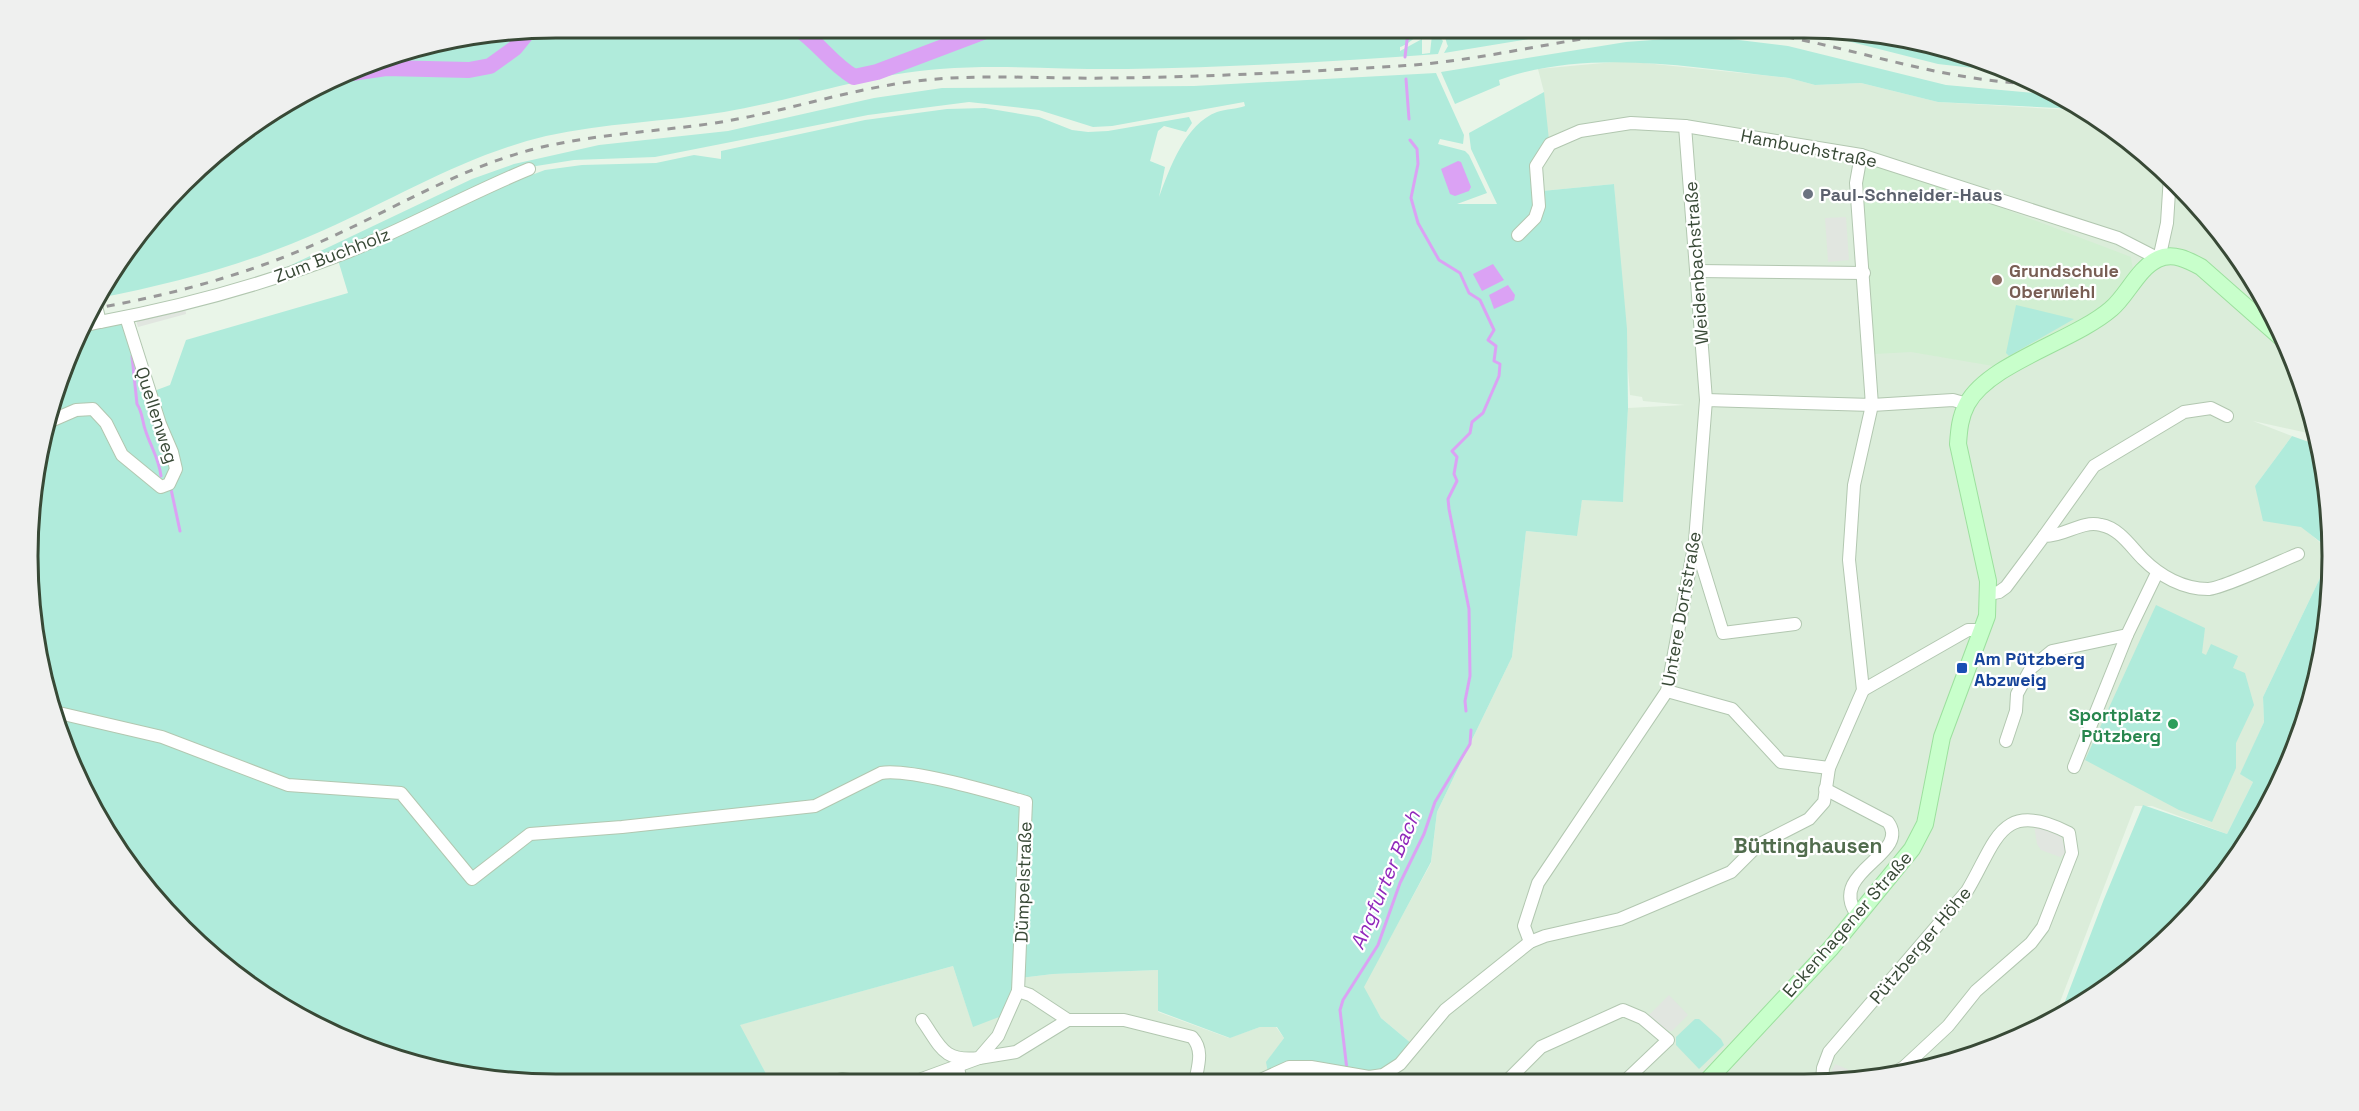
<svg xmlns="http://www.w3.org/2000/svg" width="2359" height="1111" viewBox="0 0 2359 1111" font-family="'Space Grotesk',sans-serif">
	<rect width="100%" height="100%" fill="#e9f5e8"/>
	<g fill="#dbedda">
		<polygon points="1625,61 1789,78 1815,85 1861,83 1938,102 2088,111 2177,182 2243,262 2292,354 2317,435 2253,421 2292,436 2255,486 2332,553 2263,697 2264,722 2241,774 2253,782 2227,834 2152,806 2135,806 2055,1015 2006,1044 1873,1079 1390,1081 1397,1064 1412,1044 1381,1018 1363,987 1431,863 1437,812 1512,657 1526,531 1576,536 1582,500 1623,501 1628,408 1685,405 1643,401 1642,397 1630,395 1614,184 1542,191 1544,92 1538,69"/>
		<polygon points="953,966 973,1026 1020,978 1053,974 1158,970 1158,1012 1229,1038 1260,1027 1276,1027 1284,1038 1267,1062 1269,1082 771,1083 739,1025"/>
	</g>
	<polygon fill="#d2efd2" points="1873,163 1960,192 2131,257 2133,270 2099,311 1999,367 1911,352 1874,354 1862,175 1864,167"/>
	<g fill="#b0ebdb">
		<path d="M556,27H1602L1444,53L1448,46C1446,43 1446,37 1443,33C1430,19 1412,44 1400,47V51L1422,39V54L1430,53L1432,35L1437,34L1443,41L1438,54C1334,62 1230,67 1127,69C1065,70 1002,64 940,69C867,74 796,100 724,112C664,122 604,123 546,136C466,155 398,197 324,230C251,263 177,283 99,298L98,296L116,262L234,136L385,55Z"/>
		<polygon points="1792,27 1907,37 2006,67 2017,73 1938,64"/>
		<path d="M1706,36L1788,46L1946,85L2035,93L2052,92L2095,115L2058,108L1938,102L1861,83L1815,85L1789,78C1696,68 1589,47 1499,80L1500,85L1455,104L1441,72L1626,42Z"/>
		<path d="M1436,73L1464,135L1463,144L1440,139L1438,144L1465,151L1469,155L1487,193L1457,204H1497L1471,149L1469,133L1544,92L1550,150L1541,160L1542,191L1614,184L1627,329L1628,408L1623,502L1582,500L1577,536L1526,531L1512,657L1437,812L1431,862L1364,987L1381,1018L1412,1044L1397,1064L1377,1072L1268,1073L1266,1062L1284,1038L1277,1027H1260L1230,1038L1158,1011V970L1053,974L1020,978L999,1017L973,1027L953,966L740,1025L771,1083L555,1084L452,1074L353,1044L262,995L182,929L82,790L31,624L37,452L67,353L81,328L107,323L124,325L146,394L170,385L186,340L348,293L338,260L461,201L545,170L582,165L656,163L694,155L721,159V151L865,120L947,109L985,108L1039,117L1072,130L1088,132L1108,131L1189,117L1192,123L1186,132L1164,126L1158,131L1150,161L1165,167L1159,197C1170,168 1185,124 1217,112C1226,109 1237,109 1245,106L1244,102L1112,126L1093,127L1039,110L969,102L868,115L655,157L574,160L530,167L399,228L293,270L152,307L239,284L289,266L472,179L514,164L599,145L728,131L874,98L942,88L1194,86Z"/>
		<polygon points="2016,305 2074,319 2009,356 2006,353"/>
		<polygon points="2292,436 2320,446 2332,551 2301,527 2263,521 2255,486"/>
		<polygon points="2332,553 2322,659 2292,758 2223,877 2125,975 2061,1012 2104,899 2143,805 2227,834 2253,782 2240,774 2264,722 2263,697"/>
		<polygon points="2156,605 2205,628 2202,653 2206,655 2211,644 2238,656 2233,668 2245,673 2254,705 2236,743 2236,768 2212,822 2179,810 2085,760"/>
		<polygon points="1695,1019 1699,1019 1721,1039 1724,1045 1699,1069 1676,1045 1676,1037"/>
		<polygon points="1301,1070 1364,1081 1272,1082 1277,1076"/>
	</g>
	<g fill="#e1e6e0">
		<polygon points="1846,217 1849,260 1828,262 1825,218"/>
		<polygon points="185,307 186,314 138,327 136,320"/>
		<polygon points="2034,825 2061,836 2066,853 2060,857 2041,850 2037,844"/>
		<polygon points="1669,995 1688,1015 1672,1031 1659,1029 1647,1017"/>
		<polygon points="1835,1064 1847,1069 1857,1079 1828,1080"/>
	</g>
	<g fill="#dba2f4">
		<polygon points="1458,161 1461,162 1471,187 1469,191 1455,196 1450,194 1441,169"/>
		<polygon points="1493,264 1504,280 1482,291 1473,274"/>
		<polygon points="1508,285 1515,295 1514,300 1494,309 1489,295"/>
	</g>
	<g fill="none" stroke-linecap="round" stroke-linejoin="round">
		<g stroke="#dba2f4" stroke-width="3">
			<polyline points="1405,57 1407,40 1416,27"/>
			<polyline points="1406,79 1409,119"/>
			<polyline points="1410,140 1417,149 1418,164 1411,198 1418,223 1439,260 1460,273 1469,293 1480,300 1494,330 1488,340 1496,346 1494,361 1500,364 1499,376 1483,413 1472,422 1470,433 1452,451 1457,457 1454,474 1457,481 1448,499 1449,509 1469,609 1470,676 1465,701 1466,711"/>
			<polyline points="103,295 104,284"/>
			<path d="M132,356L137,404C143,413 142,422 146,432C151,447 159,459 161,476"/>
			<polyline points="171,489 180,531"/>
			<polyline points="1347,1070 1340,1010 1343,1000 1378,945 1400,883 1424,834 1435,802 1470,744 1471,730"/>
		</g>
		<g stroke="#dba2f4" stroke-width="16">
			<path d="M795,27C817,40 830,63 854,77L877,72L996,27"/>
			<polyline points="352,73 386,68 469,70 490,66 515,48 528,32"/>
		</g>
		<g stroke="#b2c7b0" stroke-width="14">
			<g id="street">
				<polyline points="1685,126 1706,400"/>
				<polyline points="1518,235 1535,218 1539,206 1536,166 1550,144 1580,131 1631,123 1685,126 1861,155 2118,238 2159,259 2167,223 2170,176"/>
				<polyline points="1698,271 1864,273"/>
				<path d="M100,322C185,306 269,283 350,251C411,226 468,194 529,169"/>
				<polyline points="82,326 100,322 95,302"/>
				<polyline points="46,423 76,410 93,409 106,423 122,455 161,487 169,484 176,469 172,452 160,424 126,317"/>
				<polyline points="2044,536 2094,466 2184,412 2211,408 2227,416"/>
				<polyline points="1695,542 1723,633 1795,624"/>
				<path d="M1989,594L1999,592L2006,587L2044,536C2064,537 2081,520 2101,525C2119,528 2131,547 2143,559C2160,576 2183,589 2208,589C2221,589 2281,561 2298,554"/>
				<polyline points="1863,690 1968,630 1982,630"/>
				<polyline points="1667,691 1732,709 1781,762 1829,768"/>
				<path d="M59,713L162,737L288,785L401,793L472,879L530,834L622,827L815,806L881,773C910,768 994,793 1026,802L1018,991L1030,995L1068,1020"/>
				<polyline points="2006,741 2016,711 2017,694 2031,668 2052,651 2127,635 2157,573"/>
				<polyline points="2074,767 2127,635"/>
				<path d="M1825,789L1888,822C1912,855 1826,871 1857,915"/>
				<polyline points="1530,942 1524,926 1538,883 1667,691 1695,541 1706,400 1872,405 1856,183 1861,155"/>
				<path d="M922,1020C941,1047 943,1062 979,1058L998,1036L1018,991"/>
				<polyline points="958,1067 961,1083"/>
				<path d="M1822,1080L1823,1068L1829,1052L1967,891C1996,843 2000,797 2069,833L2072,853L2043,927L2031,943L1976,991L1948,1026L1904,1067L1890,1075"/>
				<polyline points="1507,1081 1541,1047 1623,1010 1642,1018 1668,1040 1626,1080"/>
				<polyline points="1256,1082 1289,1067 1311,1067 1369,1077 1383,1075 1400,1064 1445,1010 1530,942 1545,936 1620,919 1731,872 1758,845 1809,819 1824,802 1829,768 1863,690 1849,560 1854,485 1872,405 1953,400 1967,404"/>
				<polyline points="828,1083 842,1079 869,1083"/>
				<path d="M911,1083L979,1058L1016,1052L1068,1020H1124L1192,1037C1204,1050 1198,1066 1195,1082"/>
			</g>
		</g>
		<g stroke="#9ce09e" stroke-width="18">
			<path id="secondary" d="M1708,1080L1831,948L1912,849L1925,824L1942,737L1987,616L1988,581L1958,444C1959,430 1960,417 1967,404C1989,363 2074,341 2111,309C2127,296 2138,268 2158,259C2173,252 2188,260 2201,267L2286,342"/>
		</g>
		<use href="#street" stroke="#fff" stroke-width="12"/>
		<use href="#secondary" stroke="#c8ffcb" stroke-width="16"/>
		<g stroke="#989898" stroke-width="3" stroke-dasharray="8 8" stroke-linecap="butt">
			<path d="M1707,27C1820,32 1922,81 2037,84"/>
			<path d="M91,309C173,295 253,273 329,238C397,207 461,168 534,149C594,134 654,132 715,123C786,112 854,87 926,80C986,74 1048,79 1109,78C1205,77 1302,72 1399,66C1501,60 1601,27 1703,27"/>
		</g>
	</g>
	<circle fill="#6b7280" stroke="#fff" stroke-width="2" cx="1808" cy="194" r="6"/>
	<circle fill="#8d6e63" stroke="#fff" stroke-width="2" cx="1997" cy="280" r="6"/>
	<rect fill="#1a4fb4" stroke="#fff" stroke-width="2" x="1956" y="662" width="12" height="12" rx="3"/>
	<circle fill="#2e9e5b" stroke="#fff" stroke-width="2" cx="2173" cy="724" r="6"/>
	<g text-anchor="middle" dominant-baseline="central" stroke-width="4.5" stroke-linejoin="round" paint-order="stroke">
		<g font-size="18" fill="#384936" stroke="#fff">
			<text transform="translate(1809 148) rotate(11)">Hambuchstraße</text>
			<text transform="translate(332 255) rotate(-21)">Zum Buchholz</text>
			<text transform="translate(1696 263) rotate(-94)">Weidenbachstraße</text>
			<text transform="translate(157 415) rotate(72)">Quellenweg</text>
			<text transform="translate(1681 609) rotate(-80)">Untere Dorfstraße</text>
			<text transform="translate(1023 882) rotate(-88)">Dümpelstraße</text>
			<text transform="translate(1847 924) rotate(-49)">Eckenhagener Straße</text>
			<text transform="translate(1920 945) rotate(-50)">Pützberger Höhe</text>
		</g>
		<g font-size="18" font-weight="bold" fill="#5b616d" stroke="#fff" text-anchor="start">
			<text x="1820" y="194">Paul-Schneider-Haus</text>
		</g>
		<g font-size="18" font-weight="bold" fill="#785e54" stroke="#fff" text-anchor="start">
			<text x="2009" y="270">Grundschule<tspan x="2009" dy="21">Oberwiehl</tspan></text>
		</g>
		<g font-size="18" font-weight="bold" fill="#164399" stroke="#fff" text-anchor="start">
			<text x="1974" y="658">Am Pützberg<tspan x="1974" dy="21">Abzweig</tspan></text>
		</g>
		<g font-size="18" font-weight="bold" fill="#27864d" stroke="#fff" text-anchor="end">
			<text x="2161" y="714">Sportplatz<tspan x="2161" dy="21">Pützberg</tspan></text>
		</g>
		<g font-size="20" font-style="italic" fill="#9029bb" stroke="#fff">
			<text transform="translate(1385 880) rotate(-67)">Angfurter Bach</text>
		</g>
		<g font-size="21" font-weight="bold" fill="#516c4d" stroke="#fff">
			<text x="1808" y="845">Büttinghausen</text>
		</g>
	</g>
	<path d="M0 0H2359V1111H0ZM556 38H1804A518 518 0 0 1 2322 556V556A518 518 0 0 1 1804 1074H556A518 518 0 0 1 38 556V556A518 518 0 0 1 556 38Z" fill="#eff0ef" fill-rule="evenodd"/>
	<path fill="none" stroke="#384936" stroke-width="3" d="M556 38H1804A518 518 0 0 1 2322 556V556A518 518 0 0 1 1804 1074H556A518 518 0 0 1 38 556V556A518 518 0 0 1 556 38Z"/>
</svg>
